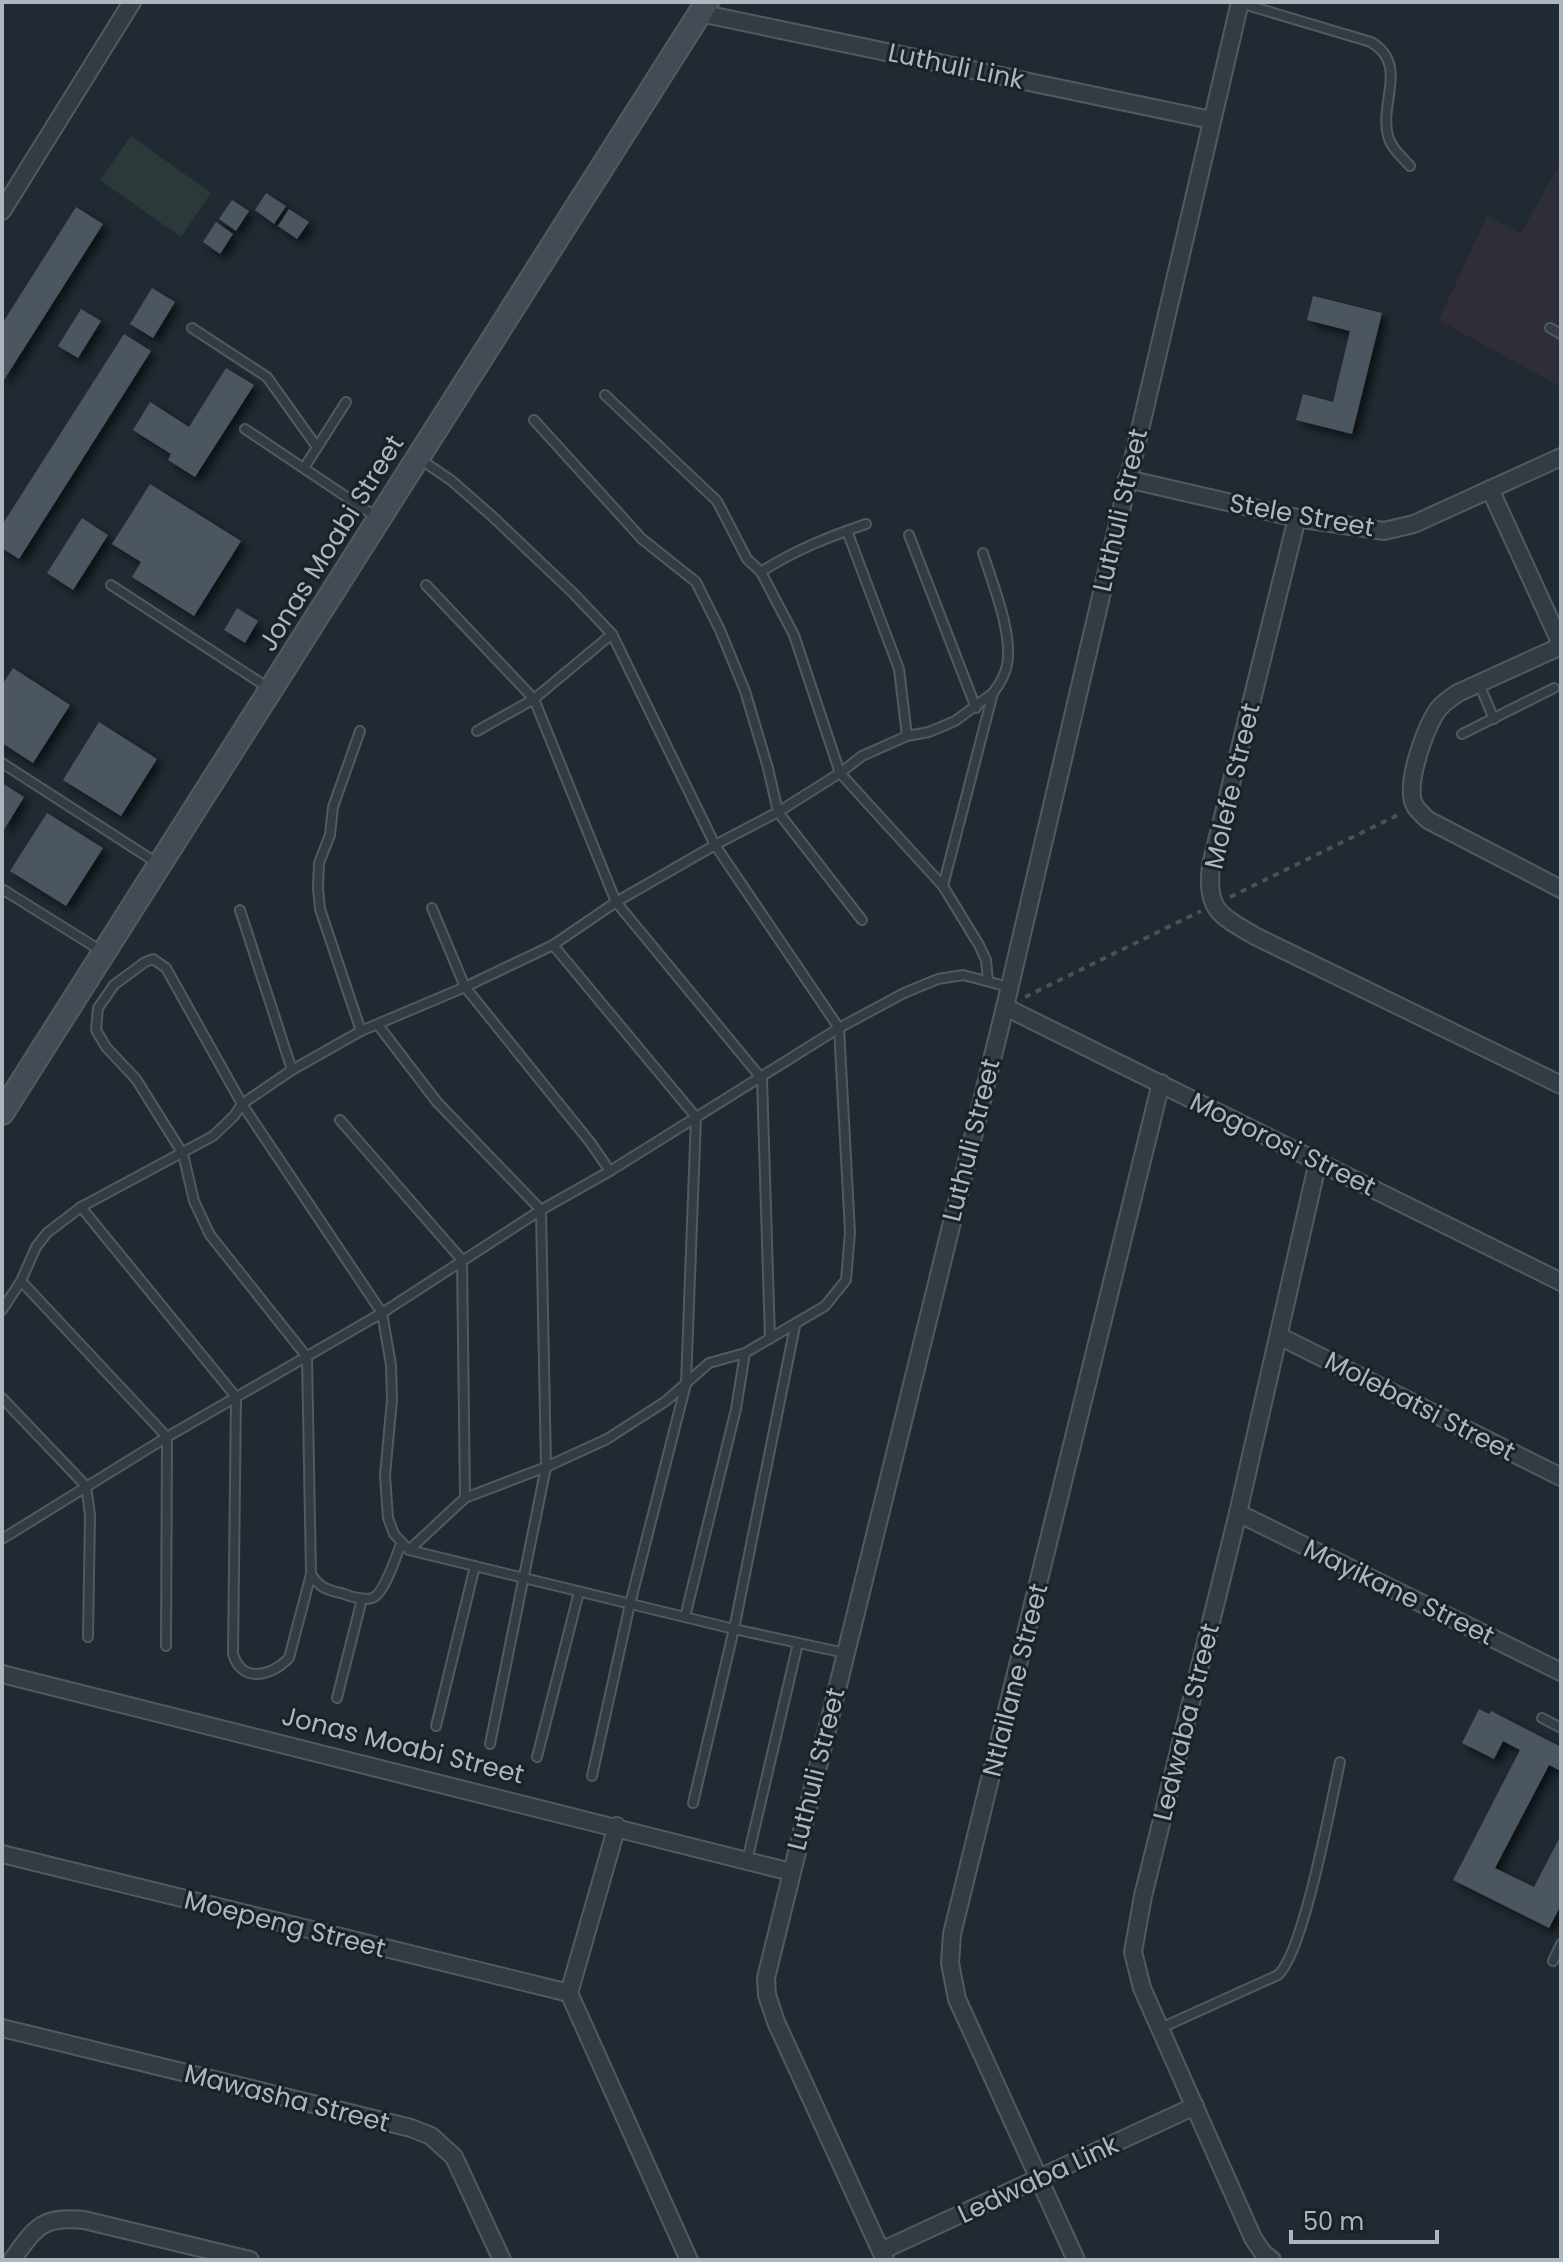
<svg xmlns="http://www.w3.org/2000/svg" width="1563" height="2262" viewBox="0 0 1563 2262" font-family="Poppins,sans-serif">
	<defs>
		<filter id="shadow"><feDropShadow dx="5.5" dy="5.5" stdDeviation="4" flood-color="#0009"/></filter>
	</defs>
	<rect width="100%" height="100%" fill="#212a32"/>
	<polygon fill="#2f2e38" points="1561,162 1561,387 1439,320 1487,216 1521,233"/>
	<polygon fill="#293a38" points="131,136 211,193 181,237 100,180"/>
	<g fill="#4c5660" filter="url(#shadow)">
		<polygon points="266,193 286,206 274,224 255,210"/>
		<polygon points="232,200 249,211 236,231 219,219"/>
		<polygon points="76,207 103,224 2,383 2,324"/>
		<polygon points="289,209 309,222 297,239 278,226"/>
		<polygon points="216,222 233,234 220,254 203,242"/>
		<polygon points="152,288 175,302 153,338 130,324"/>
		<polygon points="1313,296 1382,313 1352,434 1296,420 1303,394 1333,402 1350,331 1307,320"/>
		<polygon points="81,309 101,321 78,358 58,346"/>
		<polygon points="124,334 151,351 19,559 2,548 2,525"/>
		<polygon points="226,368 254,385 195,477 168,460 171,454 133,430 150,402 189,427"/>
		<polygon points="150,484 241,541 194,616 132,577 141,562 112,544"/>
		<polygon points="82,518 108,535 73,590 47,573"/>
		<polygon points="237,608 258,621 245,643 224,630"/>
		<polygon points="13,668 70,705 33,763 2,743 2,685"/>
		<polygon points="99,722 157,759 121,816 63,780"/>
		<polygon points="2,783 24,797 2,833"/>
		<polygon points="47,813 103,848 66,906 10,871"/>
		<polygon points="1479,1709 1489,1714 1491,1711 1561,1747 1561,1771 1549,1765 1495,1868 1534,1887 1561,1835 1561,1905 1549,1928 1453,1880 1520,1750 1503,1741 1494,1759 1462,1743"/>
	</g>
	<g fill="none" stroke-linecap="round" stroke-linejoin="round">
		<g stroke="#525a61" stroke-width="12">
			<g id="lane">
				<path d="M1240,3L1371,42C1409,65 1379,102 1388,136C1391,148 1402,157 1410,166"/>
				<polyline points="192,328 267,377 317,447"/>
				<polyline points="1550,328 1561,334"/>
				<polyline points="605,395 717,501 747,559 761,572 794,635 840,773 943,886 979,945 986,960 988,981"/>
				<polyline points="534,420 642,539 696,582 720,630 745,691 768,768 778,812 862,920"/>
				<polyline points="245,429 378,518"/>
				<polyline points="304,468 346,402"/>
				<polyline points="847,531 899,669 907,736"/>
				<polyline points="909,535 976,708"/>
				<path d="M761,572C795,550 828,537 866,524"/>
				<polyline points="111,585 270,689"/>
				<polyline points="426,585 534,699 616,902 762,1079 770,1339"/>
				<polyline points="1479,684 1494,719"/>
				<polyline points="360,731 333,807 330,835 319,863 318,888 320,909 361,1031"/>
				<polyline points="477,731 534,699 612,634"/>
				<polyline points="1462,734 1554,688"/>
				<polyline points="2,763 160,865"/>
				<path d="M943,886L993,693C999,685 1005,676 1007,665C1013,633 993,585 983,553"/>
				<polyline points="2,889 103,952"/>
				<polyline points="432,908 465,987 590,1142 610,1171"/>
				<polyline points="240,910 292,1070"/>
				<polyline points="553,945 696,1117 686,1384 630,1604 592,1776"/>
				<polyline points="378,1025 437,1102 541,1210 546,1467 490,1744"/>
				<polyline points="340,1120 462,1260 465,1498"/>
				<path d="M81,1207L236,1397L233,1654C242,1684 271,1676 289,1658L311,1574"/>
				<polyline points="21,1281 167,1437 166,1646"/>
				<polyline points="2,1310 21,1281 36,1247 47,1233 81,1207 213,1136 234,1116 242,1104 292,1070 361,1031 465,987 553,945 616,902 715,845 778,812 840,773 862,756 907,736 929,732 955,721 993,693"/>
				<polyline points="2,1398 86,1486 90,1515 88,1637"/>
				<polyline points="2,1539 167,1437 382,1313 541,1210 610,1171 839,1028 904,993 938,979 963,975 1009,987"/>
				<path d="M401,1544C396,1556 384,1595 372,1598C362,1601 350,1596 341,1593C326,1590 319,1587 311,1574L307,1357L210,1235L194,1201L183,1154L136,1079L106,1047L96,1030L98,1008L114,985L145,962L153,959L166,968L242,1104L382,1313L391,1365L392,1400L385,1475L388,1518L394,1534L409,1550L734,1629L845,1653"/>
				<polyline points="409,1550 465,1498 546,1467 607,1439 666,1401 709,1363 745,1353 825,1306 846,1280 850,1232 839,1028 715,845 612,634 573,593 493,517 452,481 420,459"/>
				<polyline points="685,1617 736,1409 745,1353"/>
				<polyline points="337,1698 362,1599"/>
				<polyline points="1542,1718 1561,1728"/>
				<polyline points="436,1726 475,1566"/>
				<polyline points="537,1757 579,1592"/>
				<polyline points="693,1803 734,1629 795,1326"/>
				<polyline points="747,1861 798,1643"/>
				<polyline points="1553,1961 1561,1944"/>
				<path d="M1161,2028L1278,1975C1304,1952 1331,1802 1340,1762"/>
			</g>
		</g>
		<g stroke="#525a61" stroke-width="20">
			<g id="street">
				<polyline points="700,13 1211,120"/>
				<polyline points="2,211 132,2"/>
				<polyline points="1127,479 1297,518 1384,531 1414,524 1561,457"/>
				<polyline points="1490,489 1561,644"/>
				<path d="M1297,518L1211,865C1206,910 1219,915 1255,936L1561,1085"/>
				<path d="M1561,646L1458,693C1449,699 1440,705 1435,714C1424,733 1404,786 1415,806C1418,811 1424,816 1428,820L1561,889"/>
				<polyline points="1005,1007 1561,1282"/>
				<polyline points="1279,1336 1561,1477"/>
				<polyline points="1238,1513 1561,1672"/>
				<polyline points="2,1674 791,1872"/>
				<polyline points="617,1826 569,1993 689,2260"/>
				<polyline points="2,1854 569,1993"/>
				<polyline points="2,2028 411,2128 431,2136 454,2157 502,2260"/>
				<polyline points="881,2251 1195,2106"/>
				<path d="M12,2260C36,2227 41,2216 84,2220L250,2260"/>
				<polyline points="885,2260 776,2022 767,1995 766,1978 1005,1007 1240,2"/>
				<polyline points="1076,2260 957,1999 950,1963 952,1934 1161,1083"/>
				<polyline points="1272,2260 1263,2253 1253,2238 1142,1988 1133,1952 1143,1896 1238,1513 1318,1161"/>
			</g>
		</g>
		<g stroke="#525a61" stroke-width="26">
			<polyline id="secondary" points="2,1113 707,2"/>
		</g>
		<g stroke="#455555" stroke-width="4" stroke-dasharray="6 6" stroke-linecap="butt">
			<polyline points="1230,897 1402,813"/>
			<polyline points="1025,997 1201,911"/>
		</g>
		<use href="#lane" stroke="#343c43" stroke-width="8"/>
		<use href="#street" stroke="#343c43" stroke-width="16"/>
		<use href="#secondary" stroke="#434b55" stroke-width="22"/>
	</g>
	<g text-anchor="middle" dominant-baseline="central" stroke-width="6" stroke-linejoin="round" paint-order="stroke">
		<g font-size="26" fill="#aeb7c0" stroke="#1a2127">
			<text transform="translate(956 66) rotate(12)">Luthuli Link</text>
			<text transform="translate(1120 510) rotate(-77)">Luthuli Street</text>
			<text transform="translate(1302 515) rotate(10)">Stele Street</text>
			<text transform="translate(331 543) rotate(-58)">Jonas Moabi Street</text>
			<text transform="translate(1232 786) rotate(-77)">Molefe Street</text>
			<text transform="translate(971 1140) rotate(-76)">Luthuli Street</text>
			<text transform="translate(1283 1144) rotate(26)">Mogorosi Street</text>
			<text transform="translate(1420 1406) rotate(27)">Molebatsi Street</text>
			<text transform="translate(1399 1592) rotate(26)">Mayikane Street</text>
			<text transform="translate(1015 1680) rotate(-76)">Ntlailane Street</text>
			<text transform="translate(1186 1722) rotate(-76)">Ledwaba Street</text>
			<text transform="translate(403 1745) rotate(14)">Jonas Moabi Street</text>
			<text transform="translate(816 1769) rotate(-76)">Luthuli Street</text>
			<text transform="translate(285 1924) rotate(14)">Moepeng Street</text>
			<text transform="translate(287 2098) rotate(14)">Mawasha Street</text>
			<text transform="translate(1038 2179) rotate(-25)">Ledwaba Link</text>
		</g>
	</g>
	<rect width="1563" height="2262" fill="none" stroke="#aeb7c0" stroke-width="8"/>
	<path d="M1291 2230v12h146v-12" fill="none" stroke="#aeb7c0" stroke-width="4"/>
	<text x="1303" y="2230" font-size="24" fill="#aeb7c0" stroke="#1a2127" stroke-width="6" paint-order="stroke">50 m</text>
</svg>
